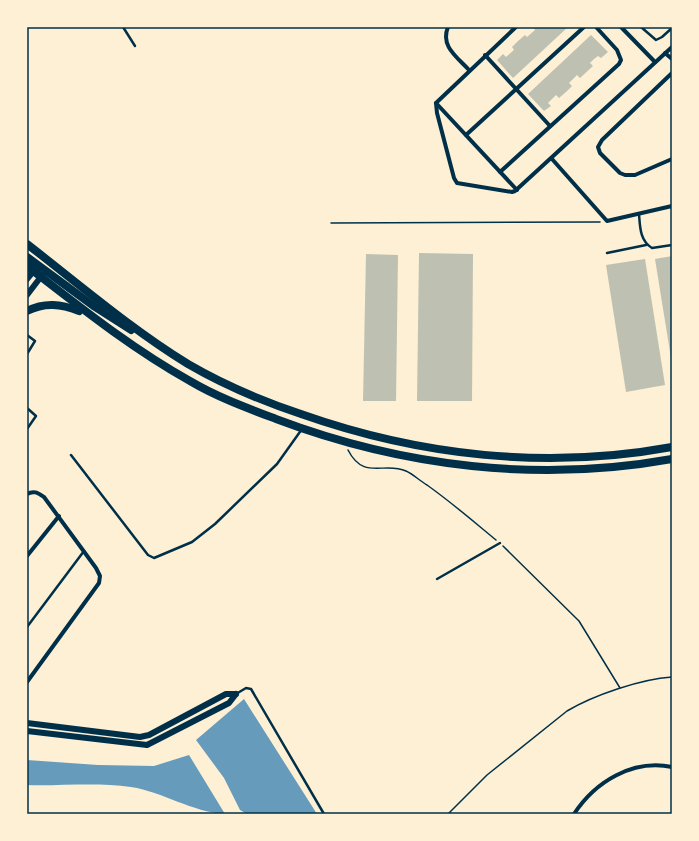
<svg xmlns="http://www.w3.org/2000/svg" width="699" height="841" viewBox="0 0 699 841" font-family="Karla,sans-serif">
	<rect width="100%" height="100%" fill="#fdf0d5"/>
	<g fill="#669bbc">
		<polygon points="244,699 317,814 247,814 240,810 224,778 196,740"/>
		<path d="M189,755L225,814C192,812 163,792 131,787C97,782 61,786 27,785V760L98,765L154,766Z"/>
	</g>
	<g fill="#bec0b2">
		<polygon points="533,27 568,27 513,78 497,60 503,54 506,57 514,50 512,47 518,41 525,35 527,37 535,30"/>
		<polygon points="591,35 608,52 601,58 598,56 594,59 590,63 593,66 580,78 577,75 569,83 572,86 566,92 559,98 556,95 548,103 551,106 544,111 528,94"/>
		<polygon points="419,253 473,254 472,401 417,401"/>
		<polygon points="366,254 398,255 396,401 363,401"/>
		<polygon points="672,256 672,358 671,358 655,259"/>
		<polygon points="645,259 665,385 626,392 606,265"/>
	</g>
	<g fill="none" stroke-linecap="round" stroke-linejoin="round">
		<g stroke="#003049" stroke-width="1.5">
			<polyline points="331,223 600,222"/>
			<path d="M348,450C364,481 384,461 406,471C413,474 420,481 427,485C451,502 473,521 496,540"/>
			<polyline points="503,546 579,621 620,688"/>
			<path d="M448,814L487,775L567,711C594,695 641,679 672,677"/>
		</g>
		<g stroke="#003049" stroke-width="2.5">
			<polyline points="123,27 135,46"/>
			<polyline points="641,27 656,40 662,37 672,28"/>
			<path d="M639,214C640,227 640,241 652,248L672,245"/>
			<polyline points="607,253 646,245"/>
			<polyline points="27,335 35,341 27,354"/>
			<polyline points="27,408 36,416 27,429"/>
			<polyline points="71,455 148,555 154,558 192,542 215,524 277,464 302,429"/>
			<polyline points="437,579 500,543"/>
			<polyline points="27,627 84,551"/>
			<polyline points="236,694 246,688 251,689 324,814"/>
		</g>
		<g stroke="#003049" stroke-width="4">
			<path d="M448,27C440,46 457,57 469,70"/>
			<polyline points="516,27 436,103 437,113 454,178 457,183 512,192 515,191 672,47"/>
			<polyline points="621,27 655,62"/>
			<polyline points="665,53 672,59"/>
			<polyline points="485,55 550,126"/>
			<polyline points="672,73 602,140 598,147 600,153 620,173 625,175 635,175 672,159"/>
			<polyline points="436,103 517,190"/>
			<polyline points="466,135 584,27"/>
			<polyline points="552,159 607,221 672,206"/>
			<polyline points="500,172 619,64 621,60 617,50 596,27"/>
			<path d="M27,494C34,490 38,493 44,497L96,568L100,576L99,583L27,682"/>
			<polyline points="27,556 59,516"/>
			<path d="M574,814C595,782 632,759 672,767"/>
		</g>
		<g stroke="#003049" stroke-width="6">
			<polyline points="27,279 36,268"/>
			<polyline points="27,295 43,274"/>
			<polyline points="27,723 140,737 149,735 226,694 236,694"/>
			<polyline points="27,731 147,745 229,703 236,694"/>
		</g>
		<g stroke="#003049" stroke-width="8">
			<path d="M27,244C80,285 131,329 188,364C224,385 262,401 301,414C420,456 547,470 672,447"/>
			<polyline points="27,257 95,307 131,330"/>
			<path d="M27,266C80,307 131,348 190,381C217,397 247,408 276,419C403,467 539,483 672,459"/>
			<path d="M27,311C45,302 61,304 79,311"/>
		</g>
	</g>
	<rect width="699" height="841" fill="none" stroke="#fdf0d5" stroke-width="56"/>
	<rect x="28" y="28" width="643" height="785" fill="none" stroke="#003049" stroke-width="1.5"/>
</svg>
